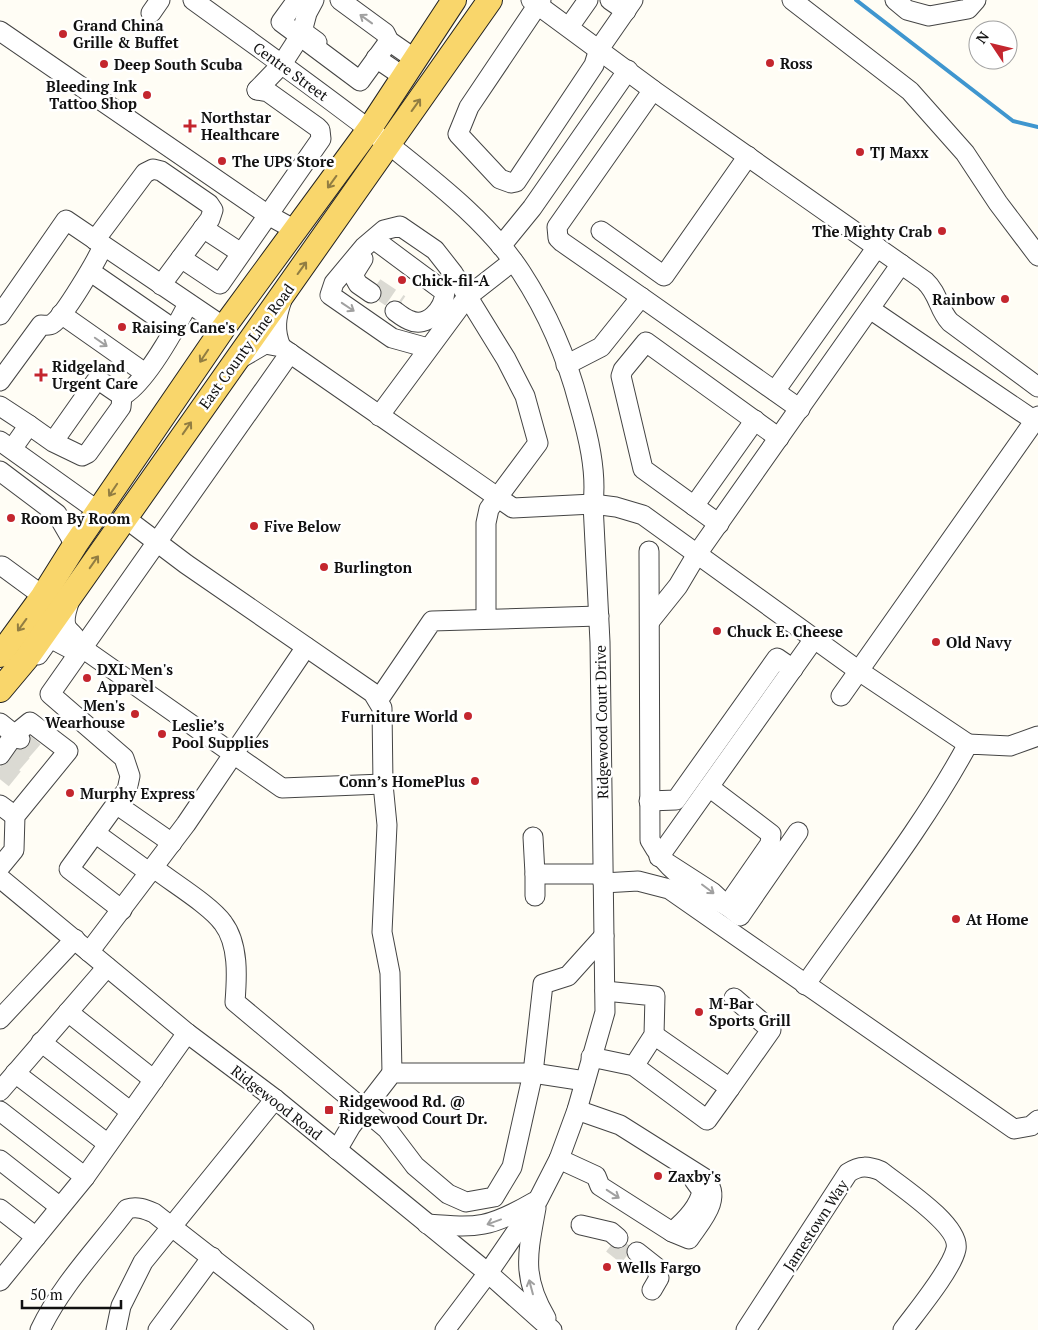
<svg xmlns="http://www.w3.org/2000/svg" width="1038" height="1330" viewBox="0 0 1038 1330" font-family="'PT Serif',serif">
	<rect width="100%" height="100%" fill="#fffdf5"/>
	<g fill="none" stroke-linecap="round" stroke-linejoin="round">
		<polyline stroke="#3f96cf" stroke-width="4" points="856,0 1013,121 1038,127"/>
		<g stroke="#dbdad3" stroke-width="19" stroke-dasharray="19 9" stroke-linecap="butt">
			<polyline points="375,287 400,304"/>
			<polyline points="20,739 41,757"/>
			<polyline points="9,753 30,771"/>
			<polyline points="0,767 21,784"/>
			<polyline points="612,1244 631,1259"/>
		</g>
		<g stroke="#444" stroke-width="21">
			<g id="minor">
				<path d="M193,0C262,50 331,99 397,151C442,187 489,224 521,272C547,312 567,358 579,404C588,435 597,471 593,504L600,642L605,1012L577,1110L559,1159L538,1200L488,1273L445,1330"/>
				<polyline points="297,0 281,22 360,81 389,41"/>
				<polyline points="314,0 307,13 303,28 306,34 317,42"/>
				<polyline points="340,0 385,33 389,41 415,59"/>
				<path d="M531,0L653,90L925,281C939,294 938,309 950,322L1038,387"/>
				<polyline points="541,0 469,107 458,134 500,179 511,183 516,182 594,65 599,49 633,0"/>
				<polyline points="610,0 626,11"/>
				<polyline points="792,0 910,91 965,153 998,203 1038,256"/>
				<polyline points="895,0 907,10 929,16 968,9 976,0"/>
				<polyline points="151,13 160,0"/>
				<polyline points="569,27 588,0"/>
				<polyline points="0,31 268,215 297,231"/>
				<polyline points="376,58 404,77"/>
				<polyline points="257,90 282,64 300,36"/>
				<polyline points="203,228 241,253"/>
				<polyline points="601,231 664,276 748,156"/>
				<polyline points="95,240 145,173 153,169 161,171 209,204 213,210 210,219 161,285"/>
				<path d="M379,243L445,292C444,309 427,329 409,320C404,318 399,314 395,311"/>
				<polyline points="501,246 532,208 628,70"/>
				<polyline points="181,258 220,284 321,139 320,130 317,127 268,92 257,90"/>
				<polyline points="363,259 353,275 358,284 371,293"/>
				<polyline points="91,272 175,330"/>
				<polyline points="641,297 800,409"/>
				<polyline points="870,309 1035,421"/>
				<polyline points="61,314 145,373"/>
				<polyline points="0,315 66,220 224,327"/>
				<path d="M281,347C274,330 276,317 282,300"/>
				<polyline points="428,348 392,338 330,295 334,283 364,247 384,230 400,226 435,250 453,273 506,359 525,396 538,443 489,509 486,523 486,618"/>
				<polyline points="241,358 265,344 281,347 513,508 593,504 616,507 643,515 859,671 968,744"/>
				<polyline points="566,365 601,347 641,297 562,242 558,238 557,227 653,90"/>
				<path d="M0,381L41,325C45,325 49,326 52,324C64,317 97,260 103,246"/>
				<polyline points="775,391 877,247"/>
				<path d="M122,396C145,384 175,329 188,304"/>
				<polyline points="0,406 29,425"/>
				<polyline points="379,416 467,297 513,261"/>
				<polyline points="0,441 98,511"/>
				<polyline points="12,449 29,425 53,442 82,456 88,453 121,407 122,396 103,383 96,381 53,442"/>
				<polyline points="0,471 57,514 75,545"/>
				<polyline points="694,506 755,420"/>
				<polyline points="125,518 186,564 373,693 382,708 383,784 387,825 382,932 390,973 392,1073"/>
				<polyline points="719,524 643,469 621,376 623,370 646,342 779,438"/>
				<path d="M649,551L650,840C666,870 697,891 727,906L712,892L667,863"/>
				<polyline points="2,566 43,596"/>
				<polyline points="650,621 678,586 697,554 901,264"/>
				<polyline points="78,645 282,788 383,784"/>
				<path d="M38,655L50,638L69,648L78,645C77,636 72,635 67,628C62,619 68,608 70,599"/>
				<polyline points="841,696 1038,416"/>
				<polyline points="379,699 432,621 599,616"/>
				<polyline points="0,723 20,739"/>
				<polyline points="0,755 14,735 30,722 68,751 15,816 14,850 0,867"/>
				<polyline points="709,787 771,834 770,844 727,906 740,916 798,832"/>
				<polyline points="649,801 676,800 777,658 793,669"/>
				<polyline points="116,804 127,790 130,776 124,758 50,694 290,353"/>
				<polyline points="0,805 15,816"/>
				<polyline points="95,833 150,873"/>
				<polyline points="533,837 535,874 602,874"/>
				<polyline points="659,857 814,639"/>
				<path d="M154,868C173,883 210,905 223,923C239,944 237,977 235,1002L387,1129L415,1166L448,1194L466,1202L494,1197L512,1167L533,1073L543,984L568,976L604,936"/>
				<polyline points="535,874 535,896"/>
				<polyline points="0,878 187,1033 275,1099 488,1273 552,1330"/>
				<polyline points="603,883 638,881 669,889 1014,1129 1031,1126 1038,1120"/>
				<polyline points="122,910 69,869 116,804 172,843"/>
				<polyline points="89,952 186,824 306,647"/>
				<path d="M805,985C860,906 922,829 968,744L1010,746L1038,736"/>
				<polyline points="605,991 655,996 654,1035 634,1066"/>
				<polyline points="68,1012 154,1080"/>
				<polyline points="0,1019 75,939"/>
				<polyline points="41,1042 131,1112"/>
				<polyline points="591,1057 634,1066 707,1120 730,1088 654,1035"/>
				<polyline points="15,1073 108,1144"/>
				<polyline points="730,1088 771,1030 734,998"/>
				<polyline points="0,1091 107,967"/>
				<polyline points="0,1111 85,1177"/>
				<polyline points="337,1150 351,1126 392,1073 533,1073 585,1081"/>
				<path d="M559,1159L596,1176L600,1186L672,1232L689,1239C701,1221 724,1198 704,1178L620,1125L577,1110"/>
				<polyline points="0,1160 60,1207"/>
				<path d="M536,1208C528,1253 521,1276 546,1318"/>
				<polyline points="0,1209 36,1237"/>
				<path d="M427,1224C479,1228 489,1228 534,1202"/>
				<polyline points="581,1225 611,1232 618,1238"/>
				<path d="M672,1232C684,1222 699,1207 702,1191L694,1180"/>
				<polyline points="637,1252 656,1267 659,1278 652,1290"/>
				<polyline points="0,1281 85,1177 187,1033"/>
				<path d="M40,1330C62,1284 97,1249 127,1209C137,1206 145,1209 154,1213L304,1330"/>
				<polyline points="116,1330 121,1306 143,1262 275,1099"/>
				<polyline points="158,1330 212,1257"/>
				<path d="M746,1330L848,1173C860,1165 868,1166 881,1171C898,1185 961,1225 956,1249C952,1269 917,1311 903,1330"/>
			</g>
		</g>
		<g stroke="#222" stroke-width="26">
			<g id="major">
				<polyline points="0,655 43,596 75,545 224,327 370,128 454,0"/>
				<polyline points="0,690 26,659 490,0"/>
			</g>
		</g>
		<use href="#minor" stroke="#fff" stroke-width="19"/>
		<use href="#major" stroke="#f9d66b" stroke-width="24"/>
	</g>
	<defs><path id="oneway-shaft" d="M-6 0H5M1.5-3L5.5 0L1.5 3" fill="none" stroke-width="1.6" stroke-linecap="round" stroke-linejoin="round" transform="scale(1.25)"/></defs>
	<g stroke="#a0a0a0">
		<use href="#oneway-shaft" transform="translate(366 19) rotate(-144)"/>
		<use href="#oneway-shaft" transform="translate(348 307) rotate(34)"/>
		<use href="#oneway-shaft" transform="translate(101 342) rotate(35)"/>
		<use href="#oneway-shaft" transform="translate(708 889) rotate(37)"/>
		<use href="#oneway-shaft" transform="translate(613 1194) rotate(33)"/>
		<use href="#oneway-shaft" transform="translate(494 1222) rotate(160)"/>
		<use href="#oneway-shaft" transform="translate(531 1287) rotate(-105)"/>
	</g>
	<g stroke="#917d42">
		<use href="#oneway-shaft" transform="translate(416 105) rotate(-54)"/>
		<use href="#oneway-shaft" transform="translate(332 182) rotate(126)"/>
		<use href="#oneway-shaft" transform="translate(302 268) rotate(-54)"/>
		<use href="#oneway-shaft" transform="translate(204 356) rotate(124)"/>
		<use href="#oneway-shaft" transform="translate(187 428) rotate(-55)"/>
		<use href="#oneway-shaft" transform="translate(113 490) rotate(124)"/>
		<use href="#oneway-shaft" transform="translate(94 562) rotate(-55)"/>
		<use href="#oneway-shaft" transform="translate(22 625) rotate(126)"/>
	</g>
	<g fill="#c4262e" stroke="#fff" stroke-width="2">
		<circle cx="63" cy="34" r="5"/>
		<circle cx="770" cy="63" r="5"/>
		<circle cx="104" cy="64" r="5"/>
		<circle cx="147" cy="95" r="5"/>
		<path d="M187.5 118.5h5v5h5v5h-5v5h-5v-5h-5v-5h5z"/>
		<circle cx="860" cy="152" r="5"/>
		<circle cx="222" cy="161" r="5"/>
		<circle cx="942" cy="231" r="5"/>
		<circle cx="402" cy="280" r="5"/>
		<circle cx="1005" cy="299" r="5"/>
		<circle cx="122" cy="327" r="5"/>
		<path d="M38.5 367.5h5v5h5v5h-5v5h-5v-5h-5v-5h5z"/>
		<circle cx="11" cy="518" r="5"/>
		<circle cx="254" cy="526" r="5"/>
		<circle cx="324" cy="567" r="5"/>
		<circle cx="717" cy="631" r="5"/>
		<circle cx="936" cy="642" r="5"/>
		<circle cx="87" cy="678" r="5"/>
		<circle cx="135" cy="714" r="5"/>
		<circle cx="468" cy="716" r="5"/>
		<circle cx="162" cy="734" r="5"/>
		<circle cx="475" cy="781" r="5"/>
		<circle cx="70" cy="793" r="5"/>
		<circle cx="956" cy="919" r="5"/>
		<circle cx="699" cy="1012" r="5"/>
		<rect x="324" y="1105" width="10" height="10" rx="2.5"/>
		<circle cx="658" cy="1176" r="5"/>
		<circle cx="607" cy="1267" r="5"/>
	</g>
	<g text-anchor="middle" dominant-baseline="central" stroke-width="5" stroke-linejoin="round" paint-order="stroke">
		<g font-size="15" font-weight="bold" fill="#111" stroke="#fff" text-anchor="start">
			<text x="73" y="25">Grand China<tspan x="73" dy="17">Grille &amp; Buffet</tspan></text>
			<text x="780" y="63">Ross</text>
			<text x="114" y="64">Deep South Scuba</text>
			<text x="137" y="86" text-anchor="end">Bleeding Ink<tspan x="137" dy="17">Tattoo Shop</tspan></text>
			<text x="201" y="117">Northstar<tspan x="201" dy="17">Healthcare</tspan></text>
			<text x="870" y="152">TJ Maxx</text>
			<text x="232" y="161">The UPS Store</text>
			<text x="932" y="231" text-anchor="end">The Mighty Crab</text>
			<text x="412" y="280">Chick-fil-A</text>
			<text x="995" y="299" text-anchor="end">Rainbow</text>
			<text x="132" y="327">Raising Cane's</text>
			<text x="52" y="366">Ridgeland<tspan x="52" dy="17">Urgent Care</tspan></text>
			<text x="21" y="518">Room By Room</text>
			<text x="264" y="526">Five Below</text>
			<text x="334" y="567">Burlington</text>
			<text x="727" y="631">Chuck E. Cheese</text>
			<text x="946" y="642">Old Navy</text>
			<text x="97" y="669">DXL Men's<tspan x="97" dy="17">Apparel</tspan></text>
			<text x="125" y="705" text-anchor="end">Men's<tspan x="125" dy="17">Wearhouse</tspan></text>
			<text x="458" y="716" text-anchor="end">Furniture World</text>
			<text x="172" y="725">Leslie’s<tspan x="172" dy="17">Pool Supplies</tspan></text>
			<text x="465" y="781" text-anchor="end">Conn’s HomePlus</text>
			<text x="80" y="793">Murphy Express</text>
			<text x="966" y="919">At Home</text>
			<text x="709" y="1003">M-Bar<tspan x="709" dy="17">Sports Grill</tspan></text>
			<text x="339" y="1101">Ridgewood Rd. @<tspan x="339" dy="17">Ridgewood Court Dr.</tspan></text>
			<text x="668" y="1176">Zaxby's</text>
			<text x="617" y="1267">Wells Fargo</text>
		</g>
		<g font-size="15" fill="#111" stroke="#fff">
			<text transform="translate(291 71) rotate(36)">Centre Street</text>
			<text transform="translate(246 346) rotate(-54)">East County Line Road</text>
			<text transform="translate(601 722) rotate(-91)">Ridgewood Court Drive</text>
			<text transform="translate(277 1102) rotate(38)">Ridgewood Road</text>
			<text transform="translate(815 1225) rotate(-57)">Jamestown Way</text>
		</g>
	</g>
	<g transform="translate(993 45) rotate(305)"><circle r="24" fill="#ffffff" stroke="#a0a0a0"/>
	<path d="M0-4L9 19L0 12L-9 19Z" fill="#c4262e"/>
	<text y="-8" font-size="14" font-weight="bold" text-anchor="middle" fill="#111111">N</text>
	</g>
	<path d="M22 1300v8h99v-8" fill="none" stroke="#111111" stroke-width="2.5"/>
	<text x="30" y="1300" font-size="15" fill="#111111" stroke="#ffffff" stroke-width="4" paint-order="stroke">50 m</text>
</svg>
